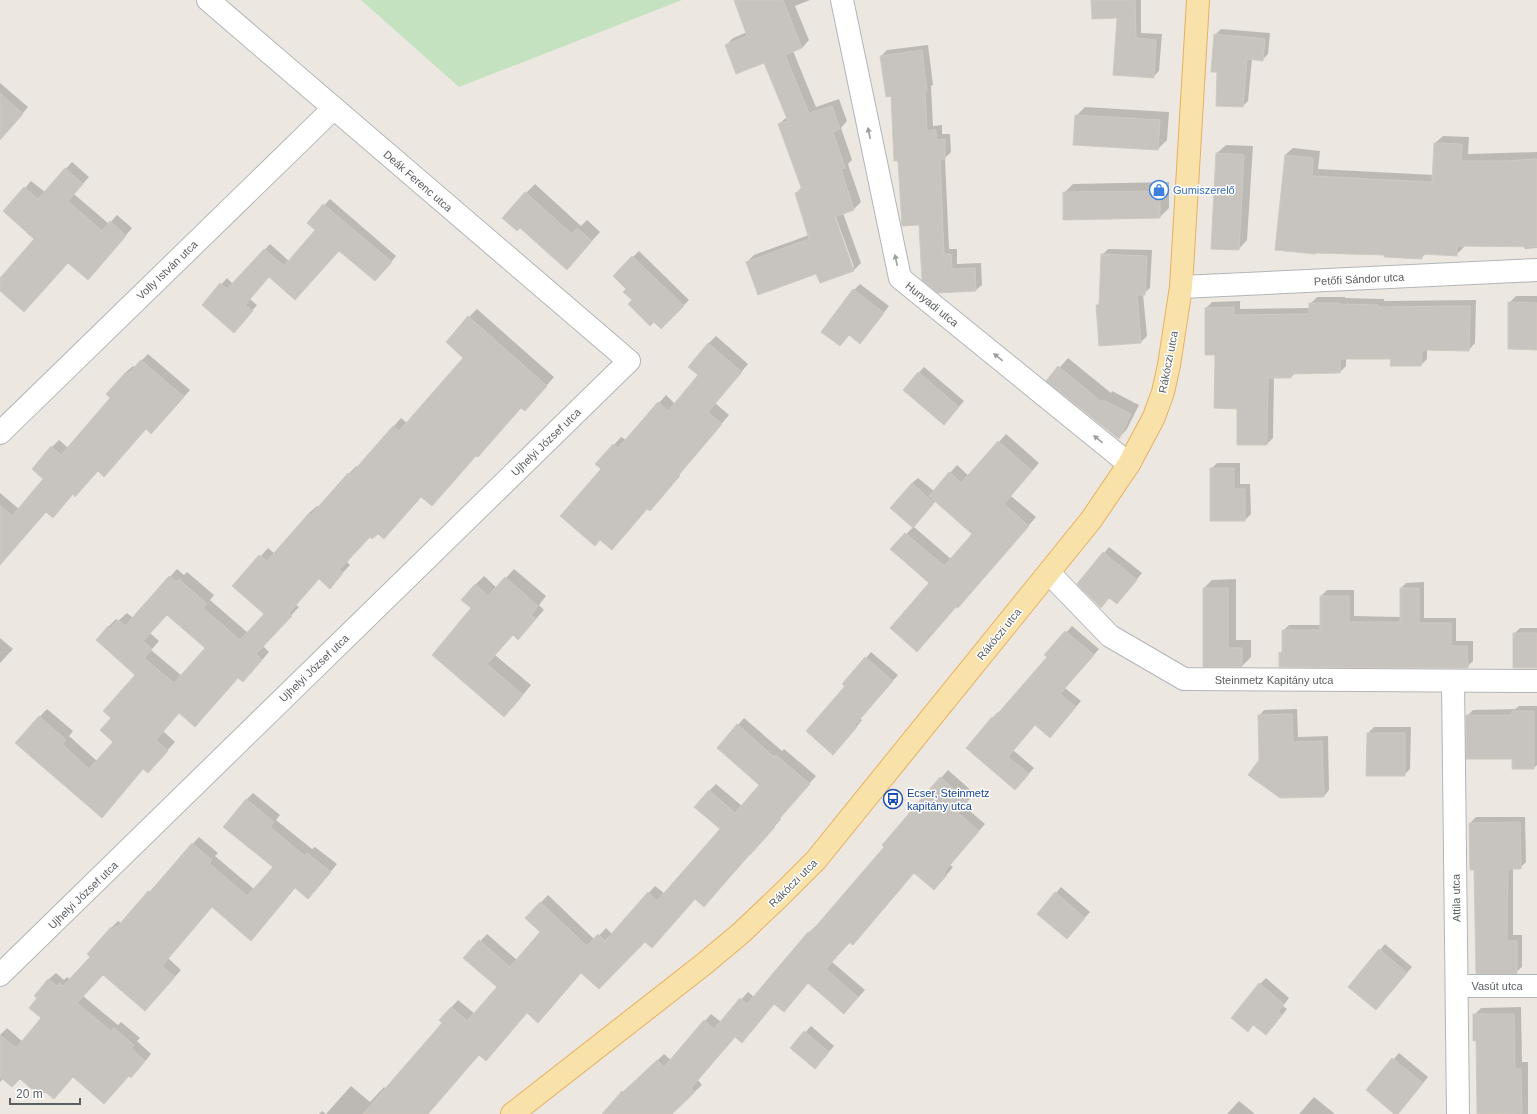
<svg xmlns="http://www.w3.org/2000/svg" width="1537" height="1114" viewBox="0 0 1537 1114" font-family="Helvetica,sans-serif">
	<rect width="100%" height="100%" fill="#ece8e1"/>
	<polygon fill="#c4e2bf" points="361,0 682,0 459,87"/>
	<g fill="#0003" fill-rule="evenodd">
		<path d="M735,0H810L795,6L809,40L802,48L793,51L816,107L839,99L847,121L841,128L852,160L848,164L861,202L854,209L843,213L861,263L854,270L820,282L816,272L747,262L754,255L809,235L796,193L802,187L779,124L787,117L765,62L726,45L733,38L747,32ZM833,212H834L854,267H852Z"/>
		<polygon points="1092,0 1141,0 1141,33 1162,34 1159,71 1154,76 1118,17"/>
		<polygon points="1221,29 1270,33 1268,54 1262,60 1252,59 1248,101 1243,106 1215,35"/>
		<polygon points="928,45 933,85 931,86 933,126 942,125 942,134 950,134 951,152 945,158 949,249 957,249 957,264 981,263 982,285 976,290 939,292 920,224 903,225 902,219 899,160 892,95 881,56 887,50"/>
		<polygon points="0,83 28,107 11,127 0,128"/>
		<polygon points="1085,107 1169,112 1167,140 1158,149 1076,116"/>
		<polygon points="1443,136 1469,137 1468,154 1537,152 1537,248 1525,249 1524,246 1464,245 1464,247 1456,255 1427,253 1421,258 1385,254 1285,155 1293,148 1320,151 1318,169 1434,175 1435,143"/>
		<polygon points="1226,145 1253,146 1247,240 1239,249 1217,153"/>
		<polygon points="72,162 89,177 74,194 109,224 117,215 132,228 95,272 68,262 0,290 0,280 35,239 25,188 31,181 45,192"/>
		<polygon points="1169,182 1169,208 1160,217 1064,219 1064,193 1073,184"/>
		<polygon points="535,184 581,226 587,220 600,232 575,260 526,193"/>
		<polygon points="330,199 396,256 380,275 340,250 269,276 250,299 257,305 239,326 203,305 227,278 233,284 270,244 289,261 316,230 308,223"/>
		<polygon points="1108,249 1152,250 1150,288 1143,294 1147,336 1141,342 1097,306 1100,302 1102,255"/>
		<polygon points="639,251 689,300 661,328 633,300 627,289 614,276"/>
		<polygon points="860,284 889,306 860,343 854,290"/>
		<polygon points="1516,296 1537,296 1537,349 1509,303"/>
		<polygon points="1317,297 1345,297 1345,298 1384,299 1384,301 1476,300 1475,343 1469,350 1427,349 1427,359 1421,365 1392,358 1346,358 1346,366 1340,372 1295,373 1291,377 1274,377 1273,438 1267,444 1238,408 1216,354 1206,354 1206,308 1212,302 1240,301 1240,309 1310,308 1310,304"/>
		<path d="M477,309L554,377L532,402L521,407L476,455L422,496L384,538L378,533L370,536L347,562L350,565L337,579L319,578L296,605L299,607L263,646L269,652L251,673L239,677L180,712L163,731L175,742L148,772L144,768L109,809L16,742L47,709L73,731L69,736L97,761L114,742L112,718L137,675L108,627L116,619L118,621L127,613L133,618L177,569L184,575L187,572L214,595L210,600L248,633L266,614L234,586L268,548L275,554L309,513L317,506L319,507L356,466L358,467L401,418L407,423L465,358L469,317ZM167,614L206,648L182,676L151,650L159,641L150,633Z"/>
		<polygon points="716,336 748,364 715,403 729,415 679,474 680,476 657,502 597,464 621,437 626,440 666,395 675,404 699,375 708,344"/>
		<polygon points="148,354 190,390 158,426 146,428 73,493 47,511 0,565 0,493 19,509 45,479 52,447 59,440 68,448 112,398 126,372 133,366 135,367"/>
		<polygon points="1068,358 1111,393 1112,391 1139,405 1127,429 1119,438 1048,381"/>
		<polygon points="924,367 964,401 949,418 904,389"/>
		<path d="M1006,434L1039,463L1011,496L1036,517L958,607L892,549L913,527L912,483L918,478L934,491L957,465L969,476ZM936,501L974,534L951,559L913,526Z"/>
		<polygon points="1217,463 1240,463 1240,484 1250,484 1251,514 1245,520 1211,469"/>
		<polygon points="1109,547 1142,573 1117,603 1110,597 1106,601 1104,553"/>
		<polygon points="514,569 546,596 539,605 544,610 527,629 513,634 495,655 531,685 513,707 433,654 473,608 475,585 484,576 497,588"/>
		<polygon points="1236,579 1236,640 1251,640 1251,657 1242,666 1204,666 1204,588 1212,580"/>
		<polygon points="1424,582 1424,618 1456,618 1456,641 1473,641 1473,661 1467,667 1280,666 1280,653 1283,650 1283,631 1289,625 1321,625 1321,596 1327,590 1354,590 1354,616 1401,617 1401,588 1406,583"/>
		<polygon points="1072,626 1099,649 1065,688 1081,701 1055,731 1035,724 1013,750 1034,768 1015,789 992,718 998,712 999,713 1048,657 1046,655"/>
		<polygon points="1520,628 1537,628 1537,668 1514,634"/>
		<polygon points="0,638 13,649 0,663"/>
		<polygon points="871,652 898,675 860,718 862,720 839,748 846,686 866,658"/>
		<polygon points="1519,706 1537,706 1537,765 1534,768 1513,758 1467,716 1473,710 1515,709"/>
		<polygon points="1297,709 1298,737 1328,736 1329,790 1324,796 1260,760 1259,716 1264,710"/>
		<polygon points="744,718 782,751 784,749 816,776 779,818 781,819 711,899 696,898 652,947 645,941 582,972 527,1012 412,1114 326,1114 351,1086 370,1102 384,1087 386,1089 444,1023 440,1020 458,1000 475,1014 498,987 464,958 487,934 517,960 541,932 526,918 548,895 595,940 606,928 612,934 655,886 665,894 721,829 709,791 716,784 742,806 761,784 738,725"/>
		<polygon points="1374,727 1411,727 1410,769 1404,775 1367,775 1368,733"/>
		<polygon points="948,770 974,793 964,806 985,824 950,865 953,867 941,882 915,872 832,962 865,990 844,1013 809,982 790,1004 775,1003 749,1034 736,1036 698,1080 702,1085 671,1114 603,1114 630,1085 631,1086 664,1054 671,1060 711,1014 721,1022 748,992 754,997 809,932 816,926 817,927 885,847 883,845"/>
		<polygon points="253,793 280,815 276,820 312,849 315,847 337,864 315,891 308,898 295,887 212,906 168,958 181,970 152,1003 103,974 83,996 118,1025 121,1022 140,1038 137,1041 151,1054 138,1070 129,1075 74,1076 45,1091 20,1078 4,1078 0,1082 0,1035 7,1028 23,1042 43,1018 38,998 35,996 49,979 56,973 64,980 67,977 70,979 91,956 111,928 118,921 121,923 124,920 199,837 218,853 215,856 254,889 275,867 246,800"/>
		<polygon points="1476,817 1525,817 1526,862 1520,868 1513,868 1513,935 1522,935 1522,967 1516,972 1470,823"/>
		<polygon points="1061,887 1090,912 1072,932 1056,893"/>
		<polygon points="1385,944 1412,967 1376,1009 1380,950"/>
		<polygon points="1266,978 1289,998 1283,1006 1287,1009 1272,1028 1260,984"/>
		<polygon points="1521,1007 1522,1062 1528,1062 1528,1114 1478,1114 1477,1040 1474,1015 1481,1008"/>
		<polygon points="811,1026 834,1046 820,1062 791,1048"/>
		<polygon points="1399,1053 1428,1077 1402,1109 1396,1114 1367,1090"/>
		<polygon points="1314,1097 1335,1114 1299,1114"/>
		<polygon points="1239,1101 1255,1114 1227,1114"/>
		<polygon points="322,1111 326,1114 319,1114"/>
	</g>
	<g fill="#c7c3be" stroke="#d0c9c0" fill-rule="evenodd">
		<polygon points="734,0 783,0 802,48 785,55 809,113 832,106 840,129 833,132 845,168 841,169 854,210 835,217 854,271 820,283 816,274 758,295 746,262 809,239 795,193 802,190 778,124 788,121 764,63 736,74 725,45 747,36"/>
		<polygon points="1091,0 1135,0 1136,38 1156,40 1154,78 1113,75 1117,18 1092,19"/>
		<polygon points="1214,34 1265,39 1263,61 1247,59 1243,107 1216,106 1217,72 1211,72"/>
		<polygon points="922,50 927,91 925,92 927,131 936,130 937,140 945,139 945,159 940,160 944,254 951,254 952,269 975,268 976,291 938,293 922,280 919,225 902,226 898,161 894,161 891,96 886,97 880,56"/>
		<polygon points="0,93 23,114 0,140"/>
		<polygon points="1075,115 1160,120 1158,150 1073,145"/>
		<polygon points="1434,143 1462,144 1461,161 1505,161 1537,159 1537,247 1457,246 1457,256 1422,254 1422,259 1384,257 1384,255 1316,253 1315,254 1275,250 1285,155 1313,158 1312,176 1432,182"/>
		<polygon points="1216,153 1244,155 1239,250 1211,249"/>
		<polygon points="65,168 83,184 68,201 102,231 110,221 126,236 88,280 68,263 24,312 0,291 0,278 34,239 3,211 24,187 38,199"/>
		<polygon points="1160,191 1160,218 1063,220 1063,192"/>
		<polygon points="525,192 572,234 577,228 592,241 567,270 520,228 517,231 502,218"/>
		<polygon points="323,204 392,262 375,281 339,251 295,300 269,277 245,305 253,311 234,333 202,305 220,283 227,289 264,249 284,266 315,230 307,223"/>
		<polygon points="1101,254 1147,256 1145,295 1137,295 1141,343 1099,346 1096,305 1099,305"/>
		<polygon points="632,256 684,306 661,329 654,322 650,326 628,304 632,300 623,292 626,289 613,276"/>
		<polygon points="853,289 884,313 860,344 849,335 840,346 821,332"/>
		<polygon points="1508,302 1537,303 1537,350 1508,349"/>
		<polygon points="1309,303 1339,303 1339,304 1378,305 1378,307 1470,306 1469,351 1422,350 1421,366 1390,366 1391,359 1340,359 1340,373 1291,374 1291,378 1268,378 1267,445 1237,445 1237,409 1214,408 1215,355 1205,355 1205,308 1234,307 1234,315 1309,314"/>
		<path d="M468,316L547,386L525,411L521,408L478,457L476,456L432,506L421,497L384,539L378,534L372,539L370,537L339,570L343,573L330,589L319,579L289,613L292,616L256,654L262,660L243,682L238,678L195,727L179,713L156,740L168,751L148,773L143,769L102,818L15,743L39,716L66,740L62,744L89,769L113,742L100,730L111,718L103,711L135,675L96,640L108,626L110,629L118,620L125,626L169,576L176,582L179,579L207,604L203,608L240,640L264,614L232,586L259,555L267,561L309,513L311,515L348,473L350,475L393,426L399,431L463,358L446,342ZM167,615L205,648L174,683L144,658L152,649L143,641Z"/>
		<polygon points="708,343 742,372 708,412 722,424 672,483 673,484 650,511 647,509 612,550 600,540 595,546 560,516 601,469 595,464 613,444 618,448 658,402 668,411 698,375 688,367"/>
		<polygon points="141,360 184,397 151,434 146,429 104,477 98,471 75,497 73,494 53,518 46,512 0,565 0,505 12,516 43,479 32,469 51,446 61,455 110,398 106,394 126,372 128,374"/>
		<polygon points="1058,366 1103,403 1103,400 1131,414 1119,439 1046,381"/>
		<polygon points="918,372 959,407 944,425 903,390"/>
		<polygon points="998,441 1032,471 1004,504 1029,526 958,608 956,607 917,652 890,628 929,583 890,549 905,533 944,566 972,534 929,496 949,472 961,483"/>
		<polygon points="1210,468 1234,468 1234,489 1245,489 1245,521 1210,521"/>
		<polygon points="912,483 934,503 913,528 890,508"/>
		<polygon points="1103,552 1137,580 1117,604 1109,598 1101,608 1077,584"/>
		<polygon points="505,577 538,606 531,615 536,619 518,640 513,635 487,664 523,695 504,717 432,655 471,608 461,600 475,584 488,596"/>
		<polygon points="1203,588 1228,588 1228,648 1242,648 1242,667 1203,667"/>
		<polygon points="1400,588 1419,588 1419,623 1451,623 1451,646 1467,646 1468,668 1279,667 1279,652 1282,653 1282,630 1320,630 1320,596 1349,596 1349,622 1400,622"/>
		<polygon points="1065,631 1094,655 1060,694 1076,707 1050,738 1035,725 1008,757 1029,774 1015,790 966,748 992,717 993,719 1047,657 1044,655"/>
		<rect x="1513" y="633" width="24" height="35"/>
		<polygon points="865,657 893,681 855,725 857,727 833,755 806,731 845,686 842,684"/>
		<polygon points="1512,711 1534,711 1534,769 1512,769 1512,759 1466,759 1466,715 1512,715"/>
		<polygon points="1292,714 1293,742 1322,741 1324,797 1280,798 1248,775 1259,760 1258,715"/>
		<polygon points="737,724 774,757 776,755 810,784 773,826 775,827 750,855 749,854 704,907 695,899 652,948 645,942 599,989 581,973 538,1023 527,1013 486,1061 479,1055 428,1114 363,1114 442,1023 439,1020 451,1007 467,1021 497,987 463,958 479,940 510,967 540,932 525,918 540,902 587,946 598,934 605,941 648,892 657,901 720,829 694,807 709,790 735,813 759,785 717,748"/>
		<polygon points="1367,733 1405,733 1405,776 1366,776"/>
		<polygon points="940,777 968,801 958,813 979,831 944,872 947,875 934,890 914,873 853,945 849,942 826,969 858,997 844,1014 808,983 784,1012 774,1004 742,1043 735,1037 691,1088 695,1092 672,1114 602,1114 622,1091 623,1092 657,1060 664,1067 704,1020 714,1029 740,998 747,1004 808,932 810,933 884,847 882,845"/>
		<polygon points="246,799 274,822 270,827 305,856 307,853 331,872 308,899 295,888 251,941 212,907 162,966 175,977 145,1011 103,975 77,1003 111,1031 114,1028 134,1045 131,1048 145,1061 131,1078 129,1076 104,1104 73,1077 54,1099 45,1092 41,1097 20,1079 12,1087 0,1077 0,1035 16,1048 41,1018 29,1008 37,998 34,996 48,979 57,986 60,983 63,986 90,957 87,954 111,927 113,929 116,926 117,927 148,891 150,892 192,843 212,860 209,863 247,896 273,867 223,827"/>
		<polygon points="1520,822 1521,869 1508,869 1507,941 1517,941 1517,974 1476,974 1474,870 1470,870 1469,823"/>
		<polygon points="1055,892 1085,918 1067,939 1037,914"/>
		<polygon points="1379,949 1407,973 1376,1010 1348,987"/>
		<polygon points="1259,983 1284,1004 1278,1012 1282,1015 1266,1035 1253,1025 1248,1032 1231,1018"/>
		<polygon points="1473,1014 1514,1014 1515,1069 1521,1069 1522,1113 1477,1114 1476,1041 1473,1041"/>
		<polygon points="804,1031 829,1052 815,1069 790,1048"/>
		<polygon points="1392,1058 1423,1083 1398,1114 1394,1114 1366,1090"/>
	</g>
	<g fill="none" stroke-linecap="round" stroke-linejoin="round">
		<g stroke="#b2b5b8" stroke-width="24">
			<g id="minor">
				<polyline points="842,0 900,278 1129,464"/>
				<polyline points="1181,287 1537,270"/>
				<polyline points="0,433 334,108"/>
				<polyline points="1049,573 1110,636 1184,679 1537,681"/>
				<polyline points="1453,681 1458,1114"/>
				<polyline points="0,975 629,361 208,0"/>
				<polyline points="1457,986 1537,986"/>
			</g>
		</g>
		<g stroke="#e7af5f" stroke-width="24">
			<polyline id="major" points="512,1114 704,964 741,933 782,894 816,860 1091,520 1129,464 1154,417 1163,392 1169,365 1181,287 1198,0"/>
		</g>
		<use href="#minor" stroke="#fff" stroke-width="22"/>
		<use href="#major" stroke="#f9e2a9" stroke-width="22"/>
	</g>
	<defs><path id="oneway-solid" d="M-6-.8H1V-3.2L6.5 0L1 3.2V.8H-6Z"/></defs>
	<g fill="#9c9ea0">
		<use href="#oneway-solid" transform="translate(869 133) rotate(-102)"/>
		<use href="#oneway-solid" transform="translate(896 260) rotate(-102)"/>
		<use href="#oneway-solid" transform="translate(998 357) rotate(-141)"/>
		<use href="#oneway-solid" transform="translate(1098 439) rotate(-141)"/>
	</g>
	<defs>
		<g id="shop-ring" transform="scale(1)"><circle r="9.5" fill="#fff" stroke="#3f7fe0" stroke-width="1.5"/><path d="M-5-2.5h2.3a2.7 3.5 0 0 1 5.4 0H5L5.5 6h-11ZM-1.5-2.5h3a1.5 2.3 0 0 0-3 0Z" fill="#3f7fe0"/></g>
		<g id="bus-ring" transform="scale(1)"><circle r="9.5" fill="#fff" stroke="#1a4fb4" stroke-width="1.5"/><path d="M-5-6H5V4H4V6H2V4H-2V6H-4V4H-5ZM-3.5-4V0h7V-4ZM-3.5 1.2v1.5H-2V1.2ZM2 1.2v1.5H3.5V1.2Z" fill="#1a4fb4"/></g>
	</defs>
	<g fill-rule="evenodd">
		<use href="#shop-ring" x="1159" y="190"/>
		<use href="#bus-ring" x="893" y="799"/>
	</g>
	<g text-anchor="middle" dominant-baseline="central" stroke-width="3" stroke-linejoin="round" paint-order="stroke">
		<g font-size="11" fill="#5a5e61" stroke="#fff">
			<text transform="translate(418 181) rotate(41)">Deák Ferenc utca</text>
			<text transform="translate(167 270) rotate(-44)">Volly István utca</text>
			<text transform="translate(1359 279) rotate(-3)">Petőfi Sándor utca</text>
			<text transform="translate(932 304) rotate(39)">Hunyadi utca</text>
			<text transform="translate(1168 362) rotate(-79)">Rákóczi utca</text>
			<text transform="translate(546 442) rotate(-44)">Ujhelyi József utca</text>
			<text transform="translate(999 634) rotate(-51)">Rákóczi utca</text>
			<text transform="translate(314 668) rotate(-44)">Ujhelyi József utca</text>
			<text x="1274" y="680">Steinmetz Kapitány utca</text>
			<text transform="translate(793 883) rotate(-45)">Rákóczi utca</text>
			<text transform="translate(83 895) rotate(-44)">Ujhelyi József utca</text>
			<text transform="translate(1456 898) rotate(-91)">Attila utca</text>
			<text x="1497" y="986">Vasút utca</text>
		</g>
		<g font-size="11" fill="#366cbe" stroke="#fff" text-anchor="start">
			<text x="1173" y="190">Gumiszerelő</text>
		</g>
		<g font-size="11" fill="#164399" stroke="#fff" text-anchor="start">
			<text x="907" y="793">Ecser, Steinmetz<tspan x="907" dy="13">kapitány utca</tspan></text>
		</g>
	</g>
	<path d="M10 1098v6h70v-6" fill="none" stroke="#5a5e61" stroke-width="2"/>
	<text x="16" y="1098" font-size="12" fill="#5a5e61" stroke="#ffffff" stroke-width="3" paint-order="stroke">20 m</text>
</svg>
